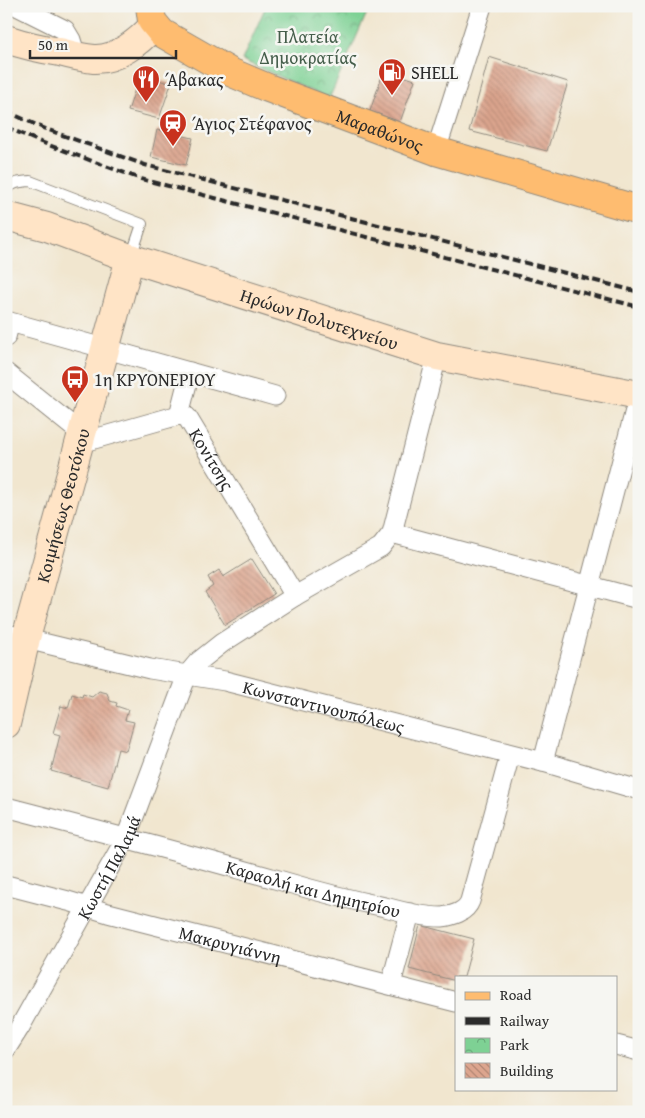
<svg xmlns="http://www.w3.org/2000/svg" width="645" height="1118" viewBox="0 0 645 1118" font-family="'Gentium Book Plus',serif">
	<defs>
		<pattern id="park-crowns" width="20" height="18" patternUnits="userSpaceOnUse" patternTransform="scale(1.25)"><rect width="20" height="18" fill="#7ed194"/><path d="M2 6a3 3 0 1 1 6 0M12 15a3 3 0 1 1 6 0" fill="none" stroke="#67aa79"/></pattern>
		<pattern id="building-back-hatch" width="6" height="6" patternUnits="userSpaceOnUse" patternTransform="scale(1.25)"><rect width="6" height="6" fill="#dca58e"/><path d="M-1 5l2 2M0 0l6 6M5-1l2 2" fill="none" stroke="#b38774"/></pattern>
	</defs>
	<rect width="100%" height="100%" fill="#f6f6f2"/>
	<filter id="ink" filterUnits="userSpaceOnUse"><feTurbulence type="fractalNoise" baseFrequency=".02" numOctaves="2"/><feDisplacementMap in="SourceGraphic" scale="10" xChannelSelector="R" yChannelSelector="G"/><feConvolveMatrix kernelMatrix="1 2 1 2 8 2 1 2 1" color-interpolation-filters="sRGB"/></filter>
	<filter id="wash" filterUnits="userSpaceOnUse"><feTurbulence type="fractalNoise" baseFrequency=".0096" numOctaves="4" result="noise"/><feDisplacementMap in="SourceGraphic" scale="20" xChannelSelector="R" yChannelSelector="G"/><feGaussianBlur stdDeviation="1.12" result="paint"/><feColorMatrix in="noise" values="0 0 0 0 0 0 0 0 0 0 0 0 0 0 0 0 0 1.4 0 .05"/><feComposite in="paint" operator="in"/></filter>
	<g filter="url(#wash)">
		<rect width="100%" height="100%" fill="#f1e6cf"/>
		<polygon fill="url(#park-crowns)" stroke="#547e60" points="266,6 370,6 329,99 242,60"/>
		<g id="blocks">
			<g fill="url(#building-back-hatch)">
				<polygon points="489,57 568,82 547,151 469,131"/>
				<polygon points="384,70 415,80 400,122 370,111"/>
				<polygon points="140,74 171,84 159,119 128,111"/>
				<polygon points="157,130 193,138 186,165 151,157"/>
				<polygon points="252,559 274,594 225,625 205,592 213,586 208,577 219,570 223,577"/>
				<polygon points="99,691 107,693 110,701 117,703 116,706 128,710 125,720 134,722 126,751 118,749 108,787 51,771 60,735 53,733 61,706 68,708 72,694 82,697 83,694 92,697"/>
				<polygon points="420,925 474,939 464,977 456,977 456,981 409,969"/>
			</g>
		</g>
	</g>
	<g filter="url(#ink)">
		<use href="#blocks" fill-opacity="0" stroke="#8e887d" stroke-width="1"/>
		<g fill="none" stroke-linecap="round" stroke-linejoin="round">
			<g stroke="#8e887d" stroke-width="12">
				<path id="lane" d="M6,190C12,182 21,182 30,181L142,224L131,257"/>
			</g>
			<g stroke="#8e887d" stroke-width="21">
				<g id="street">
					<polyline points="17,6 65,30 71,40 76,56"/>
					<polyline points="436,151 482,6"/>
					<polyline points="6,337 10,322 275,396"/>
					<polyline points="6,373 82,434"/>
					<polyline points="179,415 190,372"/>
					<path id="s1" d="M80,443L179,415L187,417L295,596"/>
					<polyline points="392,533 639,599"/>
					<path id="s2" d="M6,634L150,669L225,681L543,762L639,790"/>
					<polyline points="543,762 639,395"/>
					<path id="s3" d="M6,807C99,831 190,855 282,881C316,891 351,900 385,907C403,912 423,917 442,917C452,916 466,912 470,901L510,755"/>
					<path id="s4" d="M6,885L68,901L108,913L456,1002"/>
					<polyline points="391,984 410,913"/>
					<polyline points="616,1045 639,1051"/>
					<path id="s5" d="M6,1049L20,1027L126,838L187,675L198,662L222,643L295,596L381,547L392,533L437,356"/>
				</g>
			</g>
			<g stroke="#8e887d" stroke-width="30">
				<g id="secondary">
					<path d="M6,39C24,45 41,49 60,52C71,55 83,58 94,59C117,60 140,41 154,25"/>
					<path id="s6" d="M6,216L47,227L130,258L437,356L639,395"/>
					<path id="s7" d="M6,724L26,638L130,258"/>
				</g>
			</g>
			<g stroke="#8e887d" stroke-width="30">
				<g id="primary">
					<path id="s8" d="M150,6L152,21L162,33L230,72L268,88L436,151L639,210"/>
				</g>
			</g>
			<use href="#lane" stroke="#fff" stroke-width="10"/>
			<use href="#street" stroke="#fff" stroke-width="19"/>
			<use href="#secondary" stroke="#ffe4c6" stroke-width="28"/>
			<use href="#primary" stroke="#febc70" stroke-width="28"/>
			<g stroke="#2b2b2b" stroke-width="4" stroke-dasharray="8 4" stroke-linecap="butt">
				<polyline points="6,111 43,128 145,165 639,292"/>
				<polyline points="6,127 38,141 141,179 639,307"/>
			</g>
		</g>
	</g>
	<defs>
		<g id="fuel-pin" transform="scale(1.4375)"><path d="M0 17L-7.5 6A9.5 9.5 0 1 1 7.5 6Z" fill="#c8321e" stroke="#f6f6f2"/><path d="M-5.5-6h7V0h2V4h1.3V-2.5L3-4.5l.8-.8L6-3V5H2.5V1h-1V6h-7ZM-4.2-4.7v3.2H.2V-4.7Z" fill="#fff"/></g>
		<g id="restaurant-pin" transform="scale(1.4375)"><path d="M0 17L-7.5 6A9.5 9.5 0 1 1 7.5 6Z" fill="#c8321e" stroke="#f6f6f2"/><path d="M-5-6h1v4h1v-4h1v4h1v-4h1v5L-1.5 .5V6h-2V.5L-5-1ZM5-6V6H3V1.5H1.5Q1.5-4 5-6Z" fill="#fff"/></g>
		<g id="station-pin" transform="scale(1.4375)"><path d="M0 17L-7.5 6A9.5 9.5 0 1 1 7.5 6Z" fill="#c8321e" stroke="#f6f6f2"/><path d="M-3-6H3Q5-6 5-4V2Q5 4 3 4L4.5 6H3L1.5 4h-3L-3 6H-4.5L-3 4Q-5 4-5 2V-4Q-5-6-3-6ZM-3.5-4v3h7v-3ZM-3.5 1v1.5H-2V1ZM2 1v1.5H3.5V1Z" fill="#fff"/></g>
		<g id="bus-pin" transform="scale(1.4375)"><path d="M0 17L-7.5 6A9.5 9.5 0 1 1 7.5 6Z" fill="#c8321e" stroke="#f6f6f2"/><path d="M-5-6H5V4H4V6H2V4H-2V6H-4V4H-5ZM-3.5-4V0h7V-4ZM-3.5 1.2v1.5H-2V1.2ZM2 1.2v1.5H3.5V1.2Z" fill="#fff"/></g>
	</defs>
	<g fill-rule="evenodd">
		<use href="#fuel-pin" x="392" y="72"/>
		<use href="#restaurant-pin" x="146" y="79"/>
		<use href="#station-pin" x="173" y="123"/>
		<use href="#bus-pin" x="75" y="379"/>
	</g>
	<g text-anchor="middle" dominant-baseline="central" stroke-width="5" stroke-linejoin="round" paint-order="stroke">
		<g font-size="18" fill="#445d4a" stroke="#f6f6f2">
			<text x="308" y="36">Πλατεία<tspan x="308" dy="21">Δημοκρατίας</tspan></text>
		</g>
		<g font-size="18" fill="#2b2b2b" stroke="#f6f6f2" text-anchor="start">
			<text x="411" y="72">SHELL</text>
			<text x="165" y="79">Άβακας</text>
			<text x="192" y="123">Άγιος Στέφανος</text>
			<text x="94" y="379">1η ΚΡΥΟΝΕΡΙΟΥ</text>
		</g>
		<g font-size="18" fill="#2b2b2b" stroke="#f6f6f2">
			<text stroke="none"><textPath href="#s8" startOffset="270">Μαραθώνος</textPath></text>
			<text stroke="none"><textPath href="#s6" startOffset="330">Ηρώων Πολυτεχνείου</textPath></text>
			<text stroke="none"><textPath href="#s1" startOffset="160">Κονίτσης</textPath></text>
			<text stroke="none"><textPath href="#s7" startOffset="226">Κοιμήσεως Θεοτόκου</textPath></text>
			<text stroke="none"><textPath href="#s2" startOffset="326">Κωνσταντινουπόλεως</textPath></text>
			<text stroke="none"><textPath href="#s5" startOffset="209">Κωστή Παλαμά</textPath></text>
			<text stroke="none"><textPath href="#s3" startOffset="318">Καραολή και Δημητρίου</textPath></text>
			<text stroke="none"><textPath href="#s4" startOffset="232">Μακρυγιάννη</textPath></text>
		</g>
	</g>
	<rect width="645" height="1118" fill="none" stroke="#f6f6f2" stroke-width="25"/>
	<rect x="455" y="976" width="162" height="115" fill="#f6f6f2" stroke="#a5a5a2"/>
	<rect x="465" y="992" width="25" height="8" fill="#febc70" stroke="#a5a5a2"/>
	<text x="500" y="1000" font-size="15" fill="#2b2b2b">Road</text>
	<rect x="465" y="1017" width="25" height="8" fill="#2b2b2b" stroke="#a5a5a2"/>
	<text x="500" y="1026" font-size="15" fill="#2b2b2b">Railway</text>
	<rect x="465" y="1038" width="25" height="15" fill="url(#park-crowns)" stroke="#a5a5a2"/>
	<text x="500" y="1050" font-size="15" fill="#2b2b2b">Park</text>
	<rect x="465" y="1063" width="25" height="15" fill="url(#building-back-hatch)" stroke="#a5a5a2"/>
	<text x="500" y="1076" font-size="15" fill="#2b2b2b">Building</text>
	<path d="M30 50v8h146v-8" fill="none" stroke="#2b2b2b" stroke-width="2.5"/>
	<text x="38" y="50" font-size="15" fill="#2b2b2b" stroke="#f6f6f2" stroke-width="4" paint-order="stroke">50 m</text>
</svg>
